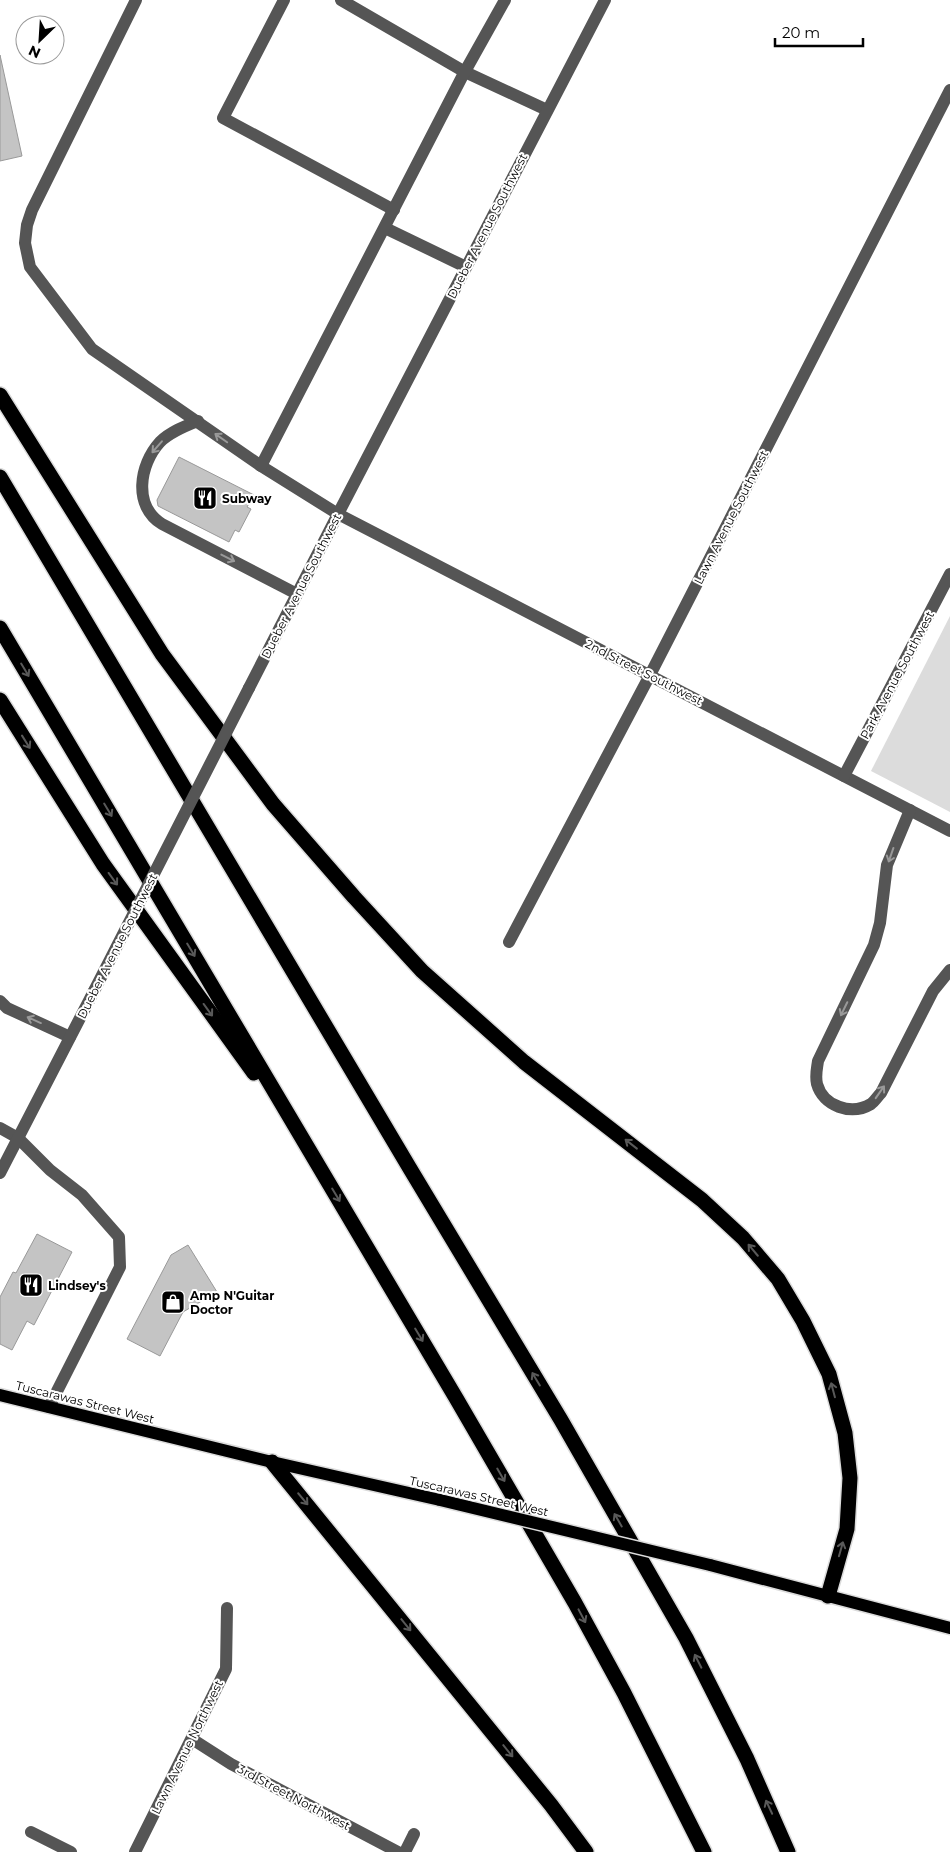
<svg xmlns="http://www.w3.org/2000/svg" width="950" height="1852" viewBox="0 0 950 1852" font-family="Montserrat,sans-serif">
	<rect width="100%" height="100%" fill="#fff"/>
	<polygon fill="#dcdcdc" points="950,616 950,812 871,771"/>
	<g fill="#c4c4c4" stroke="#999">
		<polygon points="0,55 22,156 0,161"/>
		<polygon points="179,457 254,495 247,507 251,509 239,532 235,530 229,542 158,506 157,500"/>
		<polygon points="37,1234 72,1252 34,1325 27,1321 12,1350 0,1344 0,1297 13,1272 16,1273"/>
		<polygon points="188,1245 217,1292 183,1312 160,1356 127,1339 171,1255"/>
	</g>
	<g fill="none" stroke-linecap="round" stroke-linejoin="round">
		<g stroke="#dbdbdb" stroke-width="15">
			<g id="major">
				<polyline points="0,1395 272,1462 440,1500"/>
				<polyline points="710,1565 950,1628"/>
			</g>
		</g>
		<g stroke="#dbdbdb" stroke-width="18">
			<g id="highway">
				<polyline points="0,395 162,654 273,804 354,897 422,971 524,1062 702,1200 743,1238 778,1279 803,1321 829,1374 845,1433 850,1478 847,1529 828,1596"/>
				<polyline points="0,477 409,1167 561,1420 686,1638 747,1759 788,1852"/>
				<polyline points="0,628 456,1398 575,1603 624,1693 704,1852"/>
				<polyline points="0,700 103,864 254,1073"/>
				<polyline points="272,1462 551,1805 586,1852"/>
			</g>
		</g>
		<g stroke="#555" stroke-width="12">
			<polyline points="136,0 32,210 27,225 25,243 30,267 92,349 261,466 338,514 950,831"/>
			<polyline points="284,0 223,118 394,210"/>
			<polyline points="341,0 465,72 547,110"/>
			<polyline points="385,228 466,267"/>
			<path d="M198,421C185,426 170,432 160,442C139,465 133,506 162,524L297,594"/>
			<polyline points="261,466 463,75 505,0"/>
			<polyline points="249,688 338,514 605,0"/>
			<polyline points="844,776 950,574"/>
			<path d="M910,810L887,865L880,923L874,945L818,1061C817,1069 815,1075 817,1084C823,1106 851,1116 871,1104C875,1101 878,1096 881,1093L933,991L950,970"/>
			<polyline points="509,942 650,675 950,90"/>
			<polyline points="0,1001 7,1008 70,1037"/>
			<polyline points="0,1128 18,1138 50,1170 82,1195 119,1237 120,1267 49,1407"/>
			<polyline points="0,1173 94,991"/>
			<polyline points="192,1739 231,1764 398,1852"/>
			<polyline points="31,1832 71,1852"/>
			<polyline points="135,1852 226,1669 227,1608"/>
			<polyline points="405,1852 414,1834"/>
		</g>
		<use href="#major" stroke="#000" stroke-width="12"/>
		<use href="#highway" stroke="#000" stroke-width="15"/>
		<g stroke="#dbdbdb" stroke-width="15" stroke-linecap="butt">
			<polyline id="major-bridge" points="440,1500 710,1565"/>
		</g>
		<polyline stroke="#555" stroke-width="12" points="94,991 249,688"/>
		<use href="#major-bridge" stroke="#000" stroke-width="12"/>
	</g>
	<defs><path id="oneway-shaft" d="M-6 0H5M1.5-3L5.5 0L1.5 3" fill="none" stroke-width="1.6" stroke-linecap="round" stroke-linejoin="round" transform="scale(1.25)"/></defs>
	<g stroke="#999">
		<use href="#oneway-shaft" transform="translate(221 438) rotate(-145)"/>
		<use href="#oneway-shaft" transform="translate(157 447) rotate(131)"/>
		<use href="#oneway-shaft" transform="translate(228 558) rotate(27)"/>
		<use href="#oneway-shaft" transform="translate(891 855) rotate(109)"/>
		<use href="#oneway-shaft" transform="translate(844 1009) rotate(116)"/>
		<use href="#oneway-shaft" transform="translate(34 1020) rotate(-156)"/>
		<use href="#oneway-shaft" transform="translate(880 1092) rotate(-55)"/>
	</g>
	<g stroke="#595959">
		<use href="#oneway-shaft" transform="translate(25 670) rotate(59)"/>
		<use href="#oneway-shaft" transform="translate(26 742) rotate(58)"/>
		<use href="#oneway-shaft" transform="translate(108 810) rotate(59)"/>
		<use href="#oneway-shaft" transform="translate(113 879) rotate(54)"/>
		<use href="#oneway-shaft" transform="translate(191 950) rotate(59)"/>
		<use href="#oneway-shaft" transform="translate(208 1010) rotate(54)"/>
		<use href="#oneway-shaft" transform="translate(631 1144) rotate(-142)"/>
		<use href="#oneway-shaft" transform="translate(336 1195) rotate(59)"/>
		<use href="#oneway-shaft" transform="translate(753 1250) rotate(-130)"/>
		<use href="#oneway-shaft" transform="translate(419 1335) rotate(59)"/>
		<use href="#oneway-shaft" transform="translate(536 1379) rotate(-121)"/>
		<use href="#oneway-shaft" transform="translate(833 1390) rotate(-105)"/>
		<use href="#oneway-shaft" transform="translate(501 1475) rotate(60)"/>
		<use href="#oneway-shaft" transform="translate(303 1499) rotate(50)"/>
		<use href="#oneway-shaft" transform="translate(618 1520) rotate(-120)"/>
		<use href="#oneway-shaft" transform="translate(841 1549) rotate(-74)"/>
		<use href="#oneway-shaft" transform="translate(582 1616) rotate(62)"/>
		<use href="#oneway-shaft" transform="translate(406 1625) rotate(51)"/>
		<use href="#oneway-shaft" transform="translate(698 1661) rotate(-117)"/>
		<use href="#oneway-shaft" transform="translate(508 1751) rotate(51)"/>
		<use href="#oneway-shaft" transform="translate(769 1807) rotate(-115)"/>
	</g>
	<defs>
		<g id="restaurant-square" transform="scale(1.25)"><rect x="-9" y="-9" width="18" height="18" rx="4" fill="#000" stroke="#fff"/><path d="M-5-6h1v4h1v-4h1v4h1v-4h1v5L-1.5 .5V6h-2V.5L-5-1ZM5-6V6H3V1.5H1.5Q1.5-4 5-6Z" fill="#fff"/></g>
		<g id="shop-square" transform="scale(1.25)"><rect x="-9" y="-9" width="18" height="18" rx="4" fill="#000" stroke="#fff"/><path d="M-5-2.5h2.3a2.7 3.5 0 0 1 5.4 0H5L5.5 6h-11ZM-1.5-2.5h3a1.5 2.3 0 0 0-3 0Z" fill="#fff"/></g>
	</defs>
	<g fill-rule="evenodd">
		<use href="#restaurant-square" x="205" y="498"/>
		<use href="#restaurant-square" x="31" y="1285"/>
		<use href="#shop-square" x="173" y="1302"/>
	</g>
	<g text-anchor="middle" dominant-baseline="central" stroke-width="4" stroke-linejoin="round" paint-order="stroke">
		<g font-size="12" fill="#000" stroke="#fff">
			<text transform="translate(487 226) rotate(-63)">Dueber Avenue Southwest</text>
			<text transform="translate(731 517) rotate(-63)">Lawn Avenue Southwest</text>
			<text transform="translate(301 586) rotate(-63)">Dueber Avenue Southwest</text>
			<text transform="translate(644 672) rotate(27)">2nd Street Southwest</text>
			<text transform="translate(897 675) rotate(-62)">Park Avenue Southwest</text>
			<text transform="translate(117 946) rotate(-63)">Dueber Avenue Southwest</text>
			<text transform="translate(85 1402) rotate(14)">Tuscarawas Street West</text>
			<text transform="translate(479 1496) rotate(13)">Tuscarawas Street West</text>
			<text transform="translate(187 1747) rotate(-64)">Lawn Avenue Northwest</text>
			<text transform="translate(294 1797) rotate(28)">3rd Street Northwest</text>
		</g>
		<g font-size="12" font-weight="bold" fill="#000" stroke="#fff" text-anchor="start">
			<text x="222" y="498">Subway</text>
			<text x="48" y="1285">Lindsey's</text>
			<text x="190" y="1295">Amp N'Guitar<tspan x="190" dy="14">Doctor</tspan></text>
		</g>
	</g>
	<g transform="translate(40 40) rotate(205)"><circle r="24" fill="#ffffff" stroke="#999999"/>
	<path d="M0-4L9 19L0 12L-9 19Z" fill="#000000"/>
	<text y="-8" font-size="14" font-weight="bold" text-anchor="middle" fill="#000000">N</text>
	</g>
	<path d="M775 38v8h88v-8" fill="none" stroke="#000000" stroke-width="2.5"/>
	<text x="782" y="38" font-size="15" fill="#000000" stroke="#ffffff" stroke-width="4" paint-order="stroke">20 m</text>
</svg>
